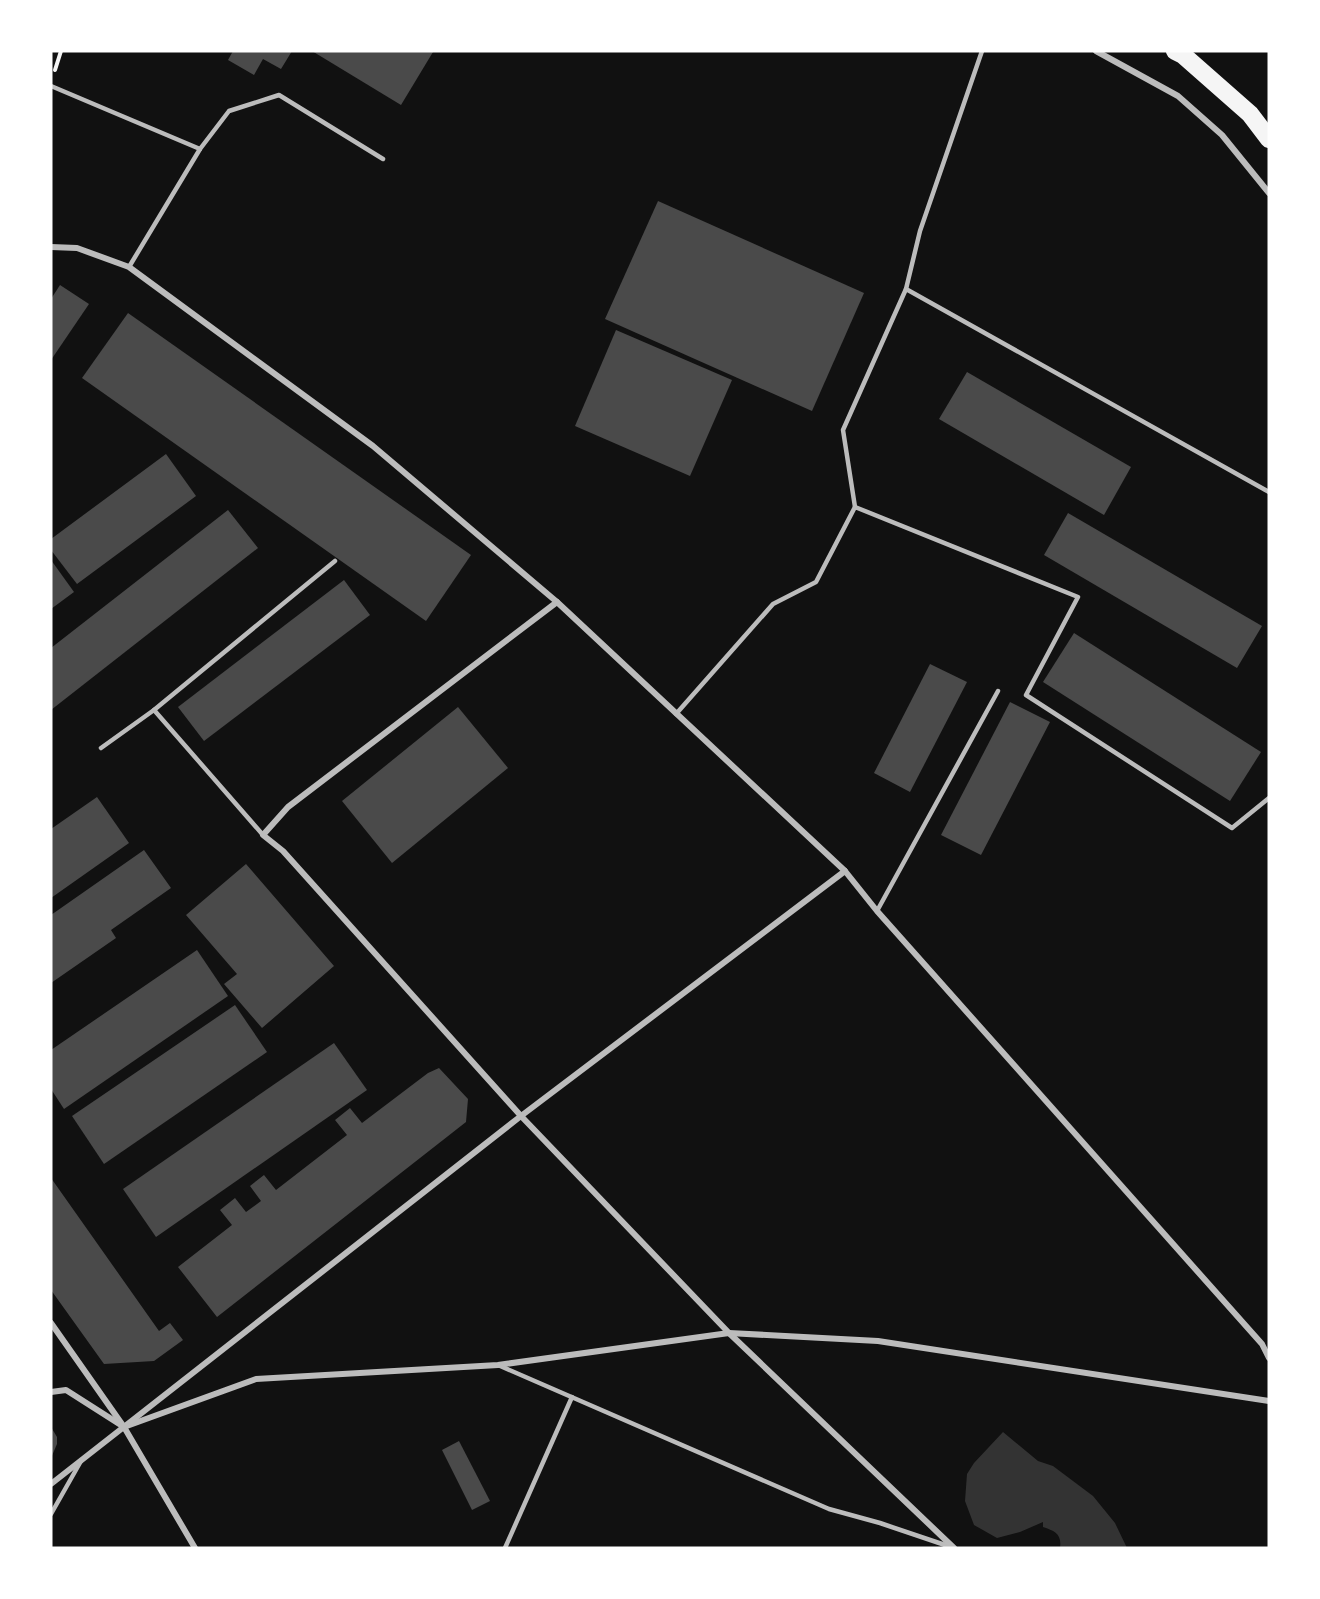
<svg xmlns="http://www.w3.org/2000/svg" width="1320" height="1599" viewBox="0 0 1320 1599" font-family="'Noto Sans',sans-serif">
	<rect width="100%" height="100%" fill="#111"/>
	<path fill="#333" d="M1003,1432L1038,1461L1053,1466L1093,1496L1115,1523L1127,1548H1060C1062,1534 1055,1531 1043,1527V1522L1020,1532L997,1538L974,1525L965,1501L967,1474L974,1463Z"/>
	<g fill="#4a4a4a">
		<polygon points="233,51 292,51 281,69 263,59 254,75 228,60"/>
		<polygon points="312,51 431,51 433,52 401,105"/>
		<polygon points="658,201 864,293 812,411 605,319"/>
		<polygon points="60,285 89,304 51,360 51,299"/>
		<polygon points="128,313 471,555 426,621 82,378"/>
		<polygon points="616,330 732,380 690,476 575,426"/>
		<polygon points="967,372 1131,467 1104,515 939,419"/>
		<polygon points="166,454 196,496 77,584 51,550 51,539"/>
		<polygon points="228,510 258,548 51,710 51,648"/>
		<polygon points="1068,513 1262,626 1237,668 1044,555"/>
		<polygon points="51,560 74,592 51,609"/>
		<polygon points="344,580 370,615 204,741 178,707"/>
		<polygon points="1074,633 1261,752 1230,801 1043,682"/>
		<polygon points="930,664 967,682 910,792 874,773"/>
		<polygon points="1010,702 1050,722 981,855 941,835"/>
		<polygon points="458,707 508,768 392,863 342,801"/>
		<polygon points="97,797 129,843 51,898 51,829"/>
		<polygon points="144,850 171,888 111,930 116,938 51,983 51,915"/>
		<polygon points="246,864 334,966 262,1028 224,984 237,974 186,915"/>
		<polygon points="197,950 228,996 64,1109 51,1089 51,1050"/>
		<polygon points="235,1005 267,1052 104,1164 72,1116"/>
		<polygon points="334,1043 367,1090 156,1237 123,1189"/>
		<polygon points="439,1068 468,1099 466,1122 217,1317 178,1267 232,1225 220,1210 235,1198 246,1212 261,1201 250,1186 264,1175 276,1190 347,1135 335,1120 350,1108 362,1123 428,1073"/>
		<polygon points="51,1178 159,1331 170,1323 183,1340 154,1361 104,1364 51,1290"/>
		<polygon points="51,1427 57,1437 57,1444 51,1458"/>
		<polygon points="459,1441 490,1501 472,1510 442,1450"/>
	</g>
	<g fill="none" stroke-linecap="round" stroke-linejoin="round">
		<polyline stroke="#f5f5f5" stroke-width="4" points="55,70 61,51"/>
		<g stroke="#bcbcbc" stroke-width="4.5">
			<polyline points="51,86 200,149"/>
			<polyline points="129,267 200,149 229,111 279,95 383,159"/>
			<polyline points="906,289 1269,492"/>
			<polyline points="855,507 843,430 906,289 920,231 982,51"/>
			<polyline points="154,710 263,835"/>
			<polyline points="676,714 773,604 816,582 855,507 1078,597 1026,695 1232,828 1269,798"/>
			<polyline points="101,748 154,710 335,561"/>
			<polyline points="877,911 998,691"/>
			<polyline points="498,1365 829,1509 880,1523 951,1547"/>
			<polyline points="51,1514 81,1461"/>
			<polyline points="505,1548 572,1397"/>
		</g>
		<g stroke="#bcbcbc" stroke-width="6">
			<polyline points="1096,51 1178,96 1222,135 1269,193"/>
			<polyline points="51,247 77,248 129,267 373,446 557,602 845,871 877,911 1262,1344 1269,1358"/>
			<polyline points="557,602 288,807 263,835 283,851 521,1116 729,1333 954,1548"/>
			<polyline points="51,1323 124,1427 195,1548"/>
			<polyline points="51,1392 66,1390 124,1427 256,1379 498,1365 729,1333 878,1341 1269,1401"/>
			<polyline points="51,1484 521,1116 845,871"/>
		</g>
		<polyline stroke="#f5f5f5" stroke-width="18" points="1175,51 1183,55 1250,114 1269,139"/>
	</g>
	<rect width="1320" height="1599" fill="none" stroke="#ffffff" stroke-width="105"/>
</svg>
